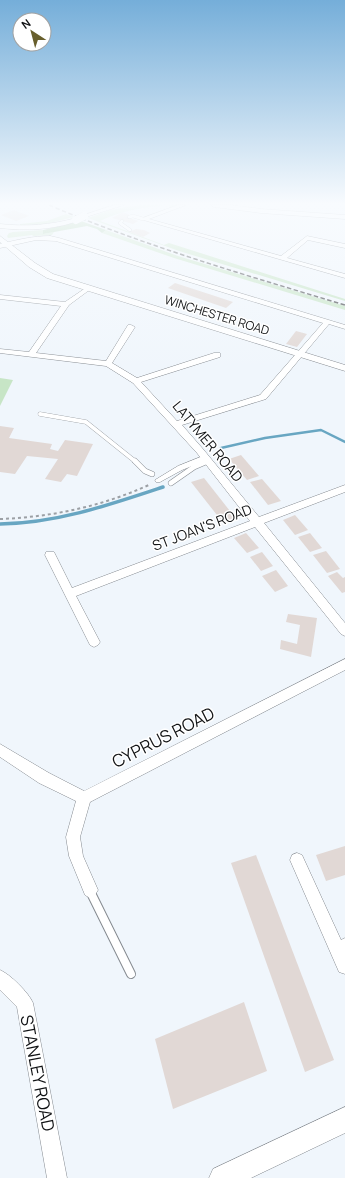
<svg xmlns="http://www.w3.org/2000/svg" width="345" height="1178" viewBox="0 0 345 1178" font-family="Manrope,sans-serif">
	<rect width="100%" height="100%" fill="#f0f6fc"/>
	<g fill="#c7e5c6">
		<path d="M139,205H178L171,207L169,205C145,207 122,210 100,221L164,245L169,243L345,299V301L179,251L88,218L110,210Z"/>
		<polygon points="66,214 74,217 46,224 20,225 20,224 47,221"/>
		<polygon points="43,230 43,234 54,232 52,235 33,236 32,235 8,238 7,236 9,233 13,232"/>
		<polygon points="106,230 178,256 345,306 345,310 174,258 102,233"/>
		<polygon points="0,378 13,380 0,406"/>
	</g>
	<polygon fill="#9cc89c" points="81,221 106,230 102,233 97,229 87,226 43,234 43,230"/>
	<g fill="none" stroke-linecap="round" stroke-linejoin="round">
		<polyline stroke="#68a6c2" stroke-width="2.5" points="221,448 265,438 321,430 345,442"/>
		<path stroke="#68a6c2" stroke-width="3.5" d="M0,524C57,523 109,505 163,487"/>
	</g>
	<g fill="#e1d8d5">
		<polygon points="14,210 29,216 16,221 1,215"/>
		<polygon points="123,212 130,215 127,217 138,221 133,224 112,218"/>
		<polygon points="136,229 144,230 150,233 143,237 129,232"/>
		<polygon points="175,283 215,296 233,302 226,308 168,288"/>
		<polygon points="296,331 307,334 297,347 286,344"/>
		<polygon points="0,426 14,428 9,438 52,444 50,449 58,451 65,440 93,444 77,476 67,474 61,482 45,479 58,459 27,456 15,474 0,472"/>
		<polygon points="241,455 259,476 247,480 229,459"/>
		<polygon points="204,478 237,520 224,524 191,482"/>
		<polygon points="262,479 281,501 268,505 250,482"/>
		<polygon points="295,515 308,530 295,535 283,520"/>
		<polygon points="246,533 259,548 247,553 234,538"/>
		<polygon points="310,533 322,548 310,552 298,537"/>
		<polygon points="326,551 340,569 327,573 313,555"/>
		<polygon points="262,552 273,566 261,571 250,557"/>
		<polygon points="276,570 288,586 275,592 262,576"/>
		<polygon points="337,572 343,578 345,577 345,592 342,593 328,576"/>
		<polygon points="288,614 317,618 311,657 280,649 281,640 297,644 300,625 286,622"/>
		<polygon points="345,846 345,875 326,881 316,855"/>
		<polygon points="256,855 334,1060 305,1072 231,863"/>
		<polygon points="244,1002 267,1071 173,1109 155,1039"/>
	</g>
	<g fill="none" stroke-linecap="round" stroke-linejoin="round">
		<g stroke="#858a90" stroke-width="3.5">
			<g id="service-far3">
				<polyline points="129,217 133,216 143,219"/>
				<polyline points="122,221 120,223 130,230"/>
			</g>
		</g>
		<g stroke="#858a90" stroke-width="4.5">
			<g id="service-far2">
				<polyline points="40,414 86,422 136,462"/>
				<polyline points="205,462 208,461"/>
			</g>
		</g>
		<g stroke="#858a90" stroke-width="6">
			<g id="service-far1">
				<polyline points="135,461 145,471 152,474"/>
				<polyline points="171,483 194,467 208,461"/>
			</g>
		</g>
		<g stroke="#858a90" stroke-width="10">
			<polyline id="service" points="90,891 131,974"/>
		</g>
		<g stroke="#858a90" stroke-width="1">
			<polygon id="pedestrian" points="203,456 207,456 208,458 207,460 182,470 160,482 156,482 155,480 178,466"/>
		</g>
		<g stroke="#858a90" stroke-width="1">
			<g id="minor">
				<polygon points="178,205 186,205 149,219 281,256 307,236 345,244 345,248 308,240 287,258 345,274 345,278 140,219"/>
				<path d="M50,236L59,238L345,325V329L329,324L266,399L182,425L203,449L259,517L345,485V492L264,523L345,623V636L341,634L255,527L76,596L100,642L98,645L94,647L90,645L45,555L46,552H54L72,588L250,521L197,453L133,383L106,366L0,353V349L29,352L61,306L0,299V295L65,302L87,287L92,288L69,305L36,353L106,361L128,325H131L135,327L112,363L137,378L214,353H220V357L141,382L177,421L260,395L323,323L56,241L36,240L0,248V244C17,240 33,236 50,236Z"/>
				<polygon points="345,659 345,670 90,802 80,837 83,856 98,890 95,895 90,898 85,895 69,856 66,837 76,801 39,783 0,757 0,744 49,773 84,791"/>
				<polygon points="297,853 302,855 341,940 345,938 345,974 339,972 290,860 292,855"/>
				<path d="M0,970C10,974 29,993 33,1003L67,1178H47L17,1007L0,990Z"/>
			</g>
		</g>
		<g stroke="#858a90" stroke-width="1">
			<g id="tertiary">
				<polygon points="114,205 124,205 86,217 81,216"/>
				<polygon points="211,205 230,205 261,209 345,215 345,219 261,213 214,207"/>
				<path d="M76,218L79,220L78,221C52,230 27,231 0,228V224C27,227 50,225 76,218Z"/>
				<polygon points="0,236 35,263 53,274 345,365 345,371 47,278 29,267 0,242"/>
			</g>
		</g>
		<g stroke="#858a90" stroke-width="1">
			<polygon id="secondary" points="345,1107 345,1133 251,1178 209,1178 213,1169"/>
		</g>
		<path stroke="#9ca0a5" stroke-width="2" stroke-dasharray="3 3" stroke-linecap="butt" d="M0,519C53,517 103,506 151,484"/>
		<use href="#service-far3" stroke="#fff" stroke-width="3"/>
		<use href="#service-far2" stroke="#fff" stroke-width="4"/>
		<use href="#service-far1" stroke="#fff" stroke-width="5"/>
		<use href="#service" stroke="#fff" stroke-width="8"/>
		<use href="#pedestrian" fill="#fff" fill-rule="evenodd"/>
		<use href="#minor" fill="#fff" fill-rule="evenodd"/>
		<use href="#tertiary" fill="#fff" fill-rule="evenodd"/>
		<use href="#secondary" fill="#fff" fill-rule="evenodd"/>
		<path stroke="#4b4e51" stroke-width="1.5" stroke-dasharray="4.5 2.5" stroke-linecap="butt" d="M49,205C145,246 245,275 345,305"/>
		<g stroke="#858a90" stroke-width="8" stroke-linecap="butt">
			<polyline id="tertiary-bridge" points="76,220 84,216"/>
		</g>
		<use href="#tertiary-bridge" stroke="#fff" stroke-width="8"/>
	</g>
	<linearGradient id="sky" x2="0" y2="1"><stop stop-color="#75aed9"/><stop offset="0.55" stop-color="#f8fbfe"/><stop offset="1" stop-color="#f8fbfe" stop-opacity="0"/></linearGradient>
	<rect width="345" height="370" fill="url(#sky)"/>
	<g text-anchor="middle" dominant-baseline="central" stroke-width="3" stroke-linejoin="round" paint-order="stroke">
		<g font-size="12" fill="#111315" stroke="#fff">
			<text transform="translate(217 315) rotate(17)">WINCHESTER ROAD</text>
		</g>
		<g font-size="14" fill="#111315" stroke="#fff">
			<text transform="translate(208 441) rotate(50)">LATYMER ROAD</text>
			<text transform="translate(202 527) rotate(-21)">ST JOAN'S ROAD</text>
		</g>
		<g font-size="17" fill="#111315" stroke="#fff">
			<text transform="translate(163 737) rotate(-27)">CYPRUS ROAD</text>
			<text transform="translate(38 1073) rotate(79)">STANLEY ROAD</text>
		</g>
	</g>
	<g transform="translate(32 32) rotate(324)"><circle r="19" fill="#ffffff" stroke="#a0a1a1"/>
	<path d="M0-3L7 15L0 10L-7 15Z" fill="#685f2c"/>
	<text y="-6" font-size="11" font-weight="bold" text-anchor="middle" fill="#111315">N</text>
	</g>
</svg>
